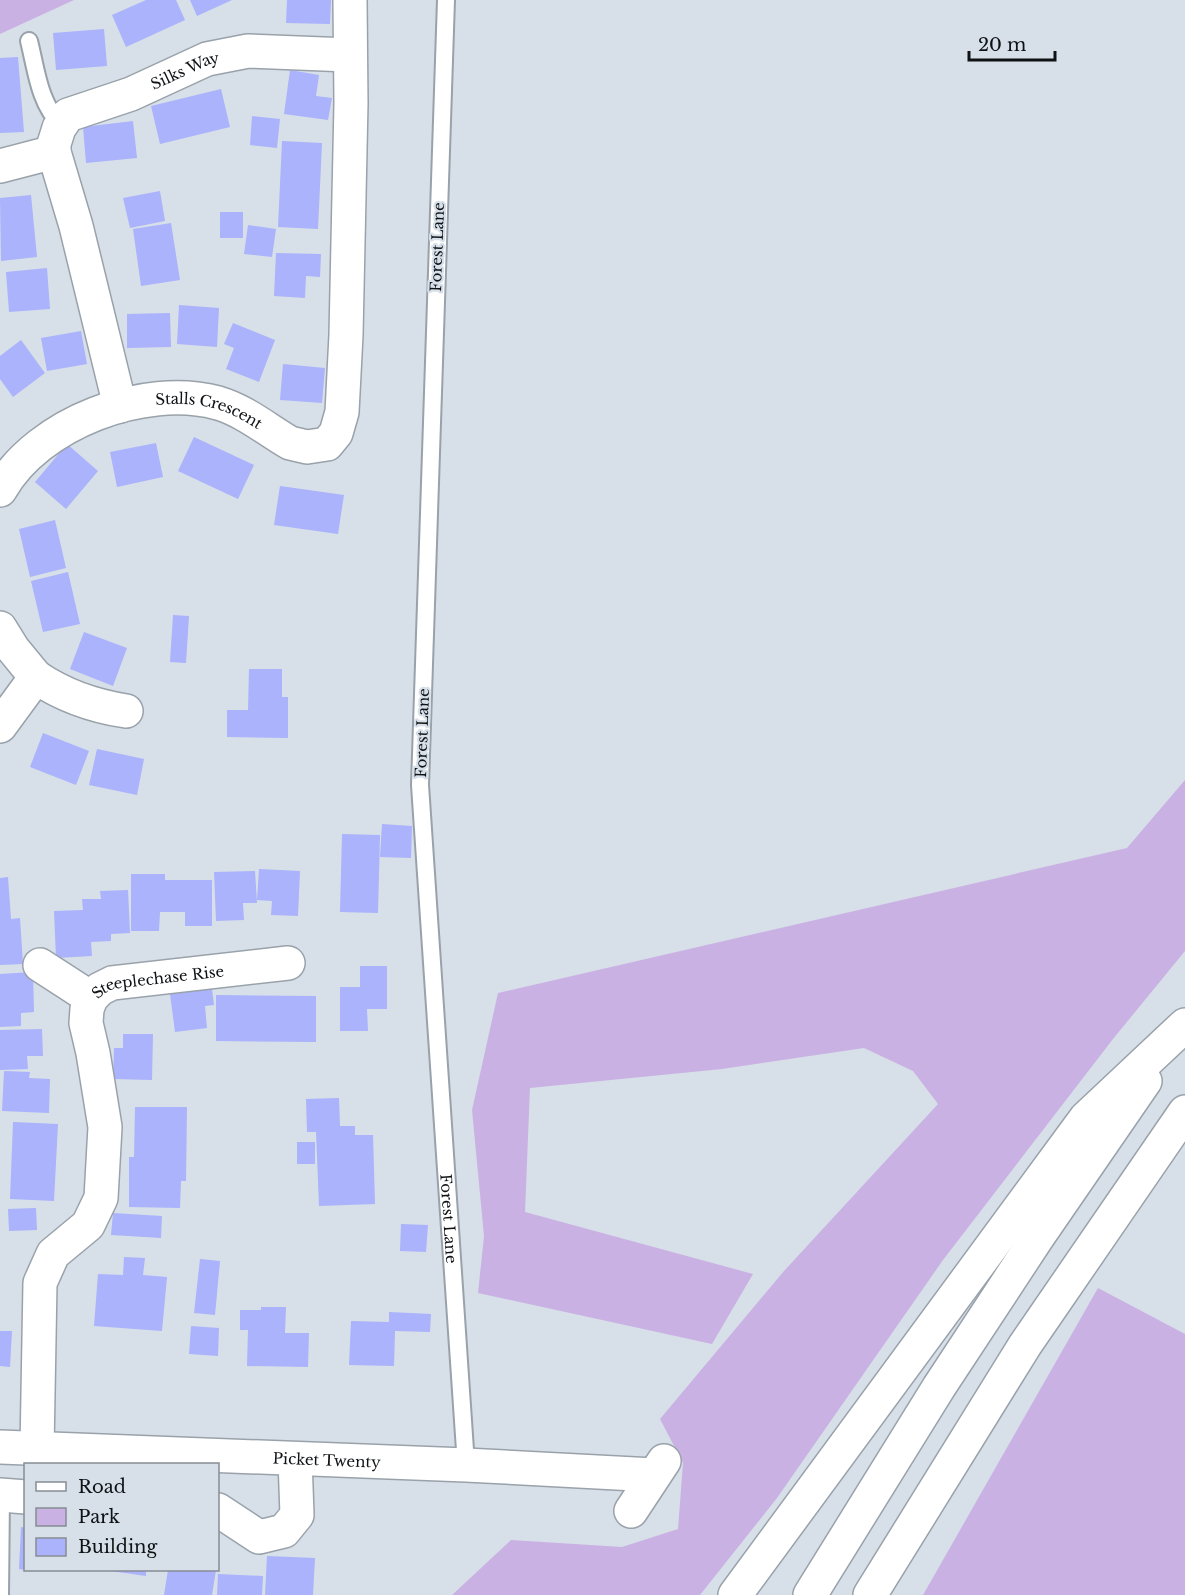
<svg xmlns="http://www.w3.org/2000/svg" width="1185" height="1595" viewBox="0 0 1185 1595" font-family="'Libre Baskerville',serif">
	<rect width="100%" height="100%" fill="#d7dfe9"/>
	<g fill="#cab1e3">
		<polygon points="0,0 74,0 0,34"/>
		<polygon points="1185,780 1185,951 1113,1039 943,1260 777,1498 700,1595 452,1595 511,1540 622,1547 678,1529 683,1463 660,1419 784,1271 938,1104 913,1071 864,1048 722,1069 530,1088 525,1212 753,1274 712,1344 478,1293 484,1236 472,1110 498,993 1127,848"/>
		<polygon points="1098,1288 1185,1334 1185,1595 923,1595"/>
	</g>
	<g fill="#aab3fb">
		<polygon points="146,0 176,0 185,20 126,47 112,15"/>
		<polygon points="190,0 232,0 197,16"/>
		<polygon points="287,0 331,0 330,24 286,23"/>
		<polygon points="104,29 107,66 56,70 53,33"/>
		<polygon points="18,57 24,132 0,133 0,58"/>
		<polygon points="290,70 319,75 316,96 332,98 328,120 284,114"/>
		<polygon points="221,89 230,127 160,144 151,106"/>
		<polygon points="252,116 280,119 277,148 250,145"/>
		<polygon points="133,121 137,158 86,163 83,127"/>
		<polygon points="282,141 322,143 318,229 278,227"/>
		<polygon points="160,191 165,221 130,228 123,198"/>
		<polygon points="31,195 37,257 1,261 0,198"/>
		<rect x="220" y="212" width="23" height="26"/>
		<polygon points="171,223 180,280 141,286 133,229"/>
		<polygon points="248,225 276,229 272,257 244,254"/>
		<polygon points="276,253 321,254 320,277 306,276 305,298 274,296"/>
		<polygon points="47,268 50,309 9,312 6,272"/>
		<polygon points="179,305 219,308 217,347 177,344"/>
		<polygon points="170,313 171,347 127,348 127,314"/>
		<polygon points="233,323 275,340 259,382 226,369 234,348 224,344"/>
		<polygon points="81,331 87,364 47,371 41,338"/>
		<polygon points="21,340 45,373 13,397 0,379 0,356"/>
		<polygon points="283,364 325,368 322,403 280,400"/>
		<polygon points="194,437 254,465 238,499 178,471"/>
		<polygon points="156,443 163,477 117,487 110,452"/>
		<polygon points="67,444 98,471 66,509 35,482"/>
		<polygon points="280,486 344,495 338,534 274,525"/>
		<polygon points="55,520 66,568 30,577 19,529"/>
		<polygon points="68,572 80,624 43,632 31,581"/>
		<polygon points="173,615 189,616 186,663 170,662"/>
		<polygon points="84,632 127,648 113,686 70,669"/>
		<polygon points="249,669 282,669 282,697 288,697 288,738 227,737 227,710 248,710"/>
		<polygon points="43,733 89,751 76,785 30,767"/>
		<polygon points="97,749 144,759 137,795 89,785"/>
		<polygon points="382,824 412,826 411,858 380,857"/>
		<polygon points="342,834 380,835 378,913 340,912"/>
		<polygon points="259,869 300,871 298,916 271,915 272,901 257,900"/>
		<polygon points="255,871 257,903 243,903 244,920 216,921 214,872"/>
		<polygon points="131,874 165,874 165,880 212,880 212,926 185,926 185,912 160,912 159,931 131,931"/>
		<polygon points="8,877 11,919 20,918 23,964 0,965 0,878"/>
		<polygon points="128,890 130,933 111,934 111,941 91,942 92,956 56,958 54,911 83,910 82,899 101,899 100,891"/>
		<polygon points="360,966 387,966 387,1009 367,1009 368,1031 340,1031 340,987 360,987"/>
		<polygon points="33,972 34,1012 21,1013 21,1026 0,1027 0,974"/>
		<polygon points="212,989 214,1005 205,1006 207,1028 175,1032 170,994"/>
		<polygon points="216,995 316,996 316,1042 216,1041"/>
		<polygon points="42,1029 43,1056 27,1056 28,1069 0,1070 0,1030"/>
		<polygon points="123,1034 153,1034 152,1080 113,1079 114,1048 123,1048"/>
		<polygon points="4,1071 30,1072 29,1078 50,1079 49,1113 2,1111"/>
		<polygon points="339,1098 340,1126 355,1126 355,1135 373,1135 375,1204 319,1206 316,1132 307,1132 306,1099"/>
		<polygon points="135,1107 187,1107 186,1181 181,1181 180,1208 129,1207 129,1157 134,1157"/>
		<polygon points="13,1122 58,1124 54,1201 10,1199"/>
		<rect x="297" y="1142" width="18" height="22"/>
		<polygon points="36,1208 37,1230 9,1231 8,1209"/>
		<polygon points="113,1213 162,1216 161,1238 111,1235"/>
		<polygon points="401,1224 428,1225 426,1252 400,1251"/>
		<polygon points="124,1257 145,1258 143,1275 167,1277 162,1331 94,1326 98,1274 123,1275"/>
		<polygon points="200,1259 220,1261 215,1315 194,1313"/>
		<polygon points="261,1307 286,1307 285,1333 309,1333 308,1367 247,1366 248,1330 240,1330 240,1310 261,1310"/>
		<polygon points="389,1312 431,1314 430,1332 395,1331 394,1366 349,1365 351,1321 389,1322"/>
		<polygon points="191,1326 219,1328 218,1356 189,1354"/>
		<polygon points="0,1331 12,1331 10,1367 0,1366"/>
		<polygon points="21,1527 26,1528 26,1570 19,1569"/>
		<polygon points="267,1556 315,1558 313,1595 265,1595"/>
		<polygon points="104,1570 146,1570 146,1576"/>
		<polygon points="168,1570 216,1570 212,1595 164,1595"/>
		<polygon points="218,1574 263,1576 262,1595 217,1595"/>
	</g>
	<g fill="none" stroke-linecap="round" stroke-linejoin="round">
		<g stroke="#99a2aa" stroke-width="20">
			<g id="lane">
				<path id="s1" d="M446,0L420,785L466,1465"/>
				<path d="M29,41C36,68 39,104 61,124"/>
				<polyline points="0,1595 1,1495"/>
			</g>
		</g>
		<g stroke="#99a2aa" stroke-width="36">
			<g id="street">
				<path id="s2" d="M54,152V144L59,128L68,115L131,94L207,59L248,51L349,55"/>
				<polyline points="0,166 54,152 76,226 120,406"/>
				<path id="s3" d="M0,490C38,423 144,383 218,403C245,411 266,429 290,443L307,447L327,444L336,433L342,412L346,335L351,103L350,0"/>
				<polyline points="0,628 13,649 36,677"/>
				<path d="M0,726L36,677C64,696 93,706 126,711"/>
				<path id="s4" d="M40,965L91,998L100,989L112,983L288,963"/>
				<path id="s5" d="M0,1447L466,1465L654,1475"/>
				<polyline points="37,1449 40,1283 53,1254 88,1225 101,1198 105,1127 93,1053 86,1023 87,1009 91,998"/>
				<polyline points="0,1495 26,1497"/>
				<polyline points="218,1510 259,1537 284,1531 297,1515 295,1459"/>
				<polyline points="631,1511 664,1461"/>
			</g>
		</g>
		<g stroke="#99a2aa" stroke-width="36">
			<g id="highway">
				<polyline points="735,1595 1086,1118 1185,1025"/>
				<polyline points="810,1595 939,1387 1037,1238 1145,1081"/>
				<polyline points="870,1595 1025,1345 1185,1112"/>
			</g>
		</g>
		<use href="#lane" stroke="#fff" stroke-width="16"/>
		<use href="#street" stroke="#fff" stroke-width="33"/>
		<use href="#highway" stroke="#fff" stroke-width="33"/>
	</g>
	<g text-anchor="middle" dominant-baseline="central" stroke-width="4.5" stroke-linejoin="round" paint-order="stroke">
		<g font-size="15" fill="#0f1215" stroke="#d7dfe9">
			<text stroke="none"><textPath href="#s2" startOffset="166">Silks Way</textPath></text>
			<text transform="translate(437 247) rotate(-88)">Forest Lane</text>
			<text stroke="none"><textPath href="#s3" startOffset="242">Stalls Crescent</textPath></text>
			<text transform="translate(422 733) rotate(-88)">Forest Lane</text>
			<text stroke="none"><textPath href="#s4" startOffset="132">Steeplechase Rise</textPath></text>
			<text stroke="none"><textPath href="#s1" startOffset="1220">Forest Lane</textPath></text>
			<text stroke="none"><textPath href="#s5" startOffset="327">Picket Twenty</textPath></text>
		</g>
	</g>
	<rect x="24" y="1463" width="195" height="108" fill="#d7dfe9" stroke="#878d94" stroke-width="1.5"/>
	<rect x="36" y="1482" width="30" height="9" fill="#ffffff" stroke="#878d94" stroke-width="1.5"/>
	<text x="78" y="1493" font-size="18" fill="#0f1215">Road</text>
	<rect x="36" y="1508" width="30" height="18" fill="#cab1e3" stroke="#878d94" stroke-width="1.5"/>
	<text x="78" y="1523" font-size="18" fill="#0f1215">Park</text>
	<rect x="36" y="1538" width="30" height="18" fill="#aab3fb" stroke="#878d94" stroke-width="1.5"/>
	<text x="78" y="1553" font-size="18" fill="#0f1215">Building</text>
	<path d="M969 51v9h86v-9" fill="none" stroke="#0f1215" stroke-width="3"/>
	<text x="978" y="51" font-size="18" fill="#0f1215" stroke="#d7dfe9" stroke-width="4.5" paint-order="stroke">20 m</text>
</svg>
